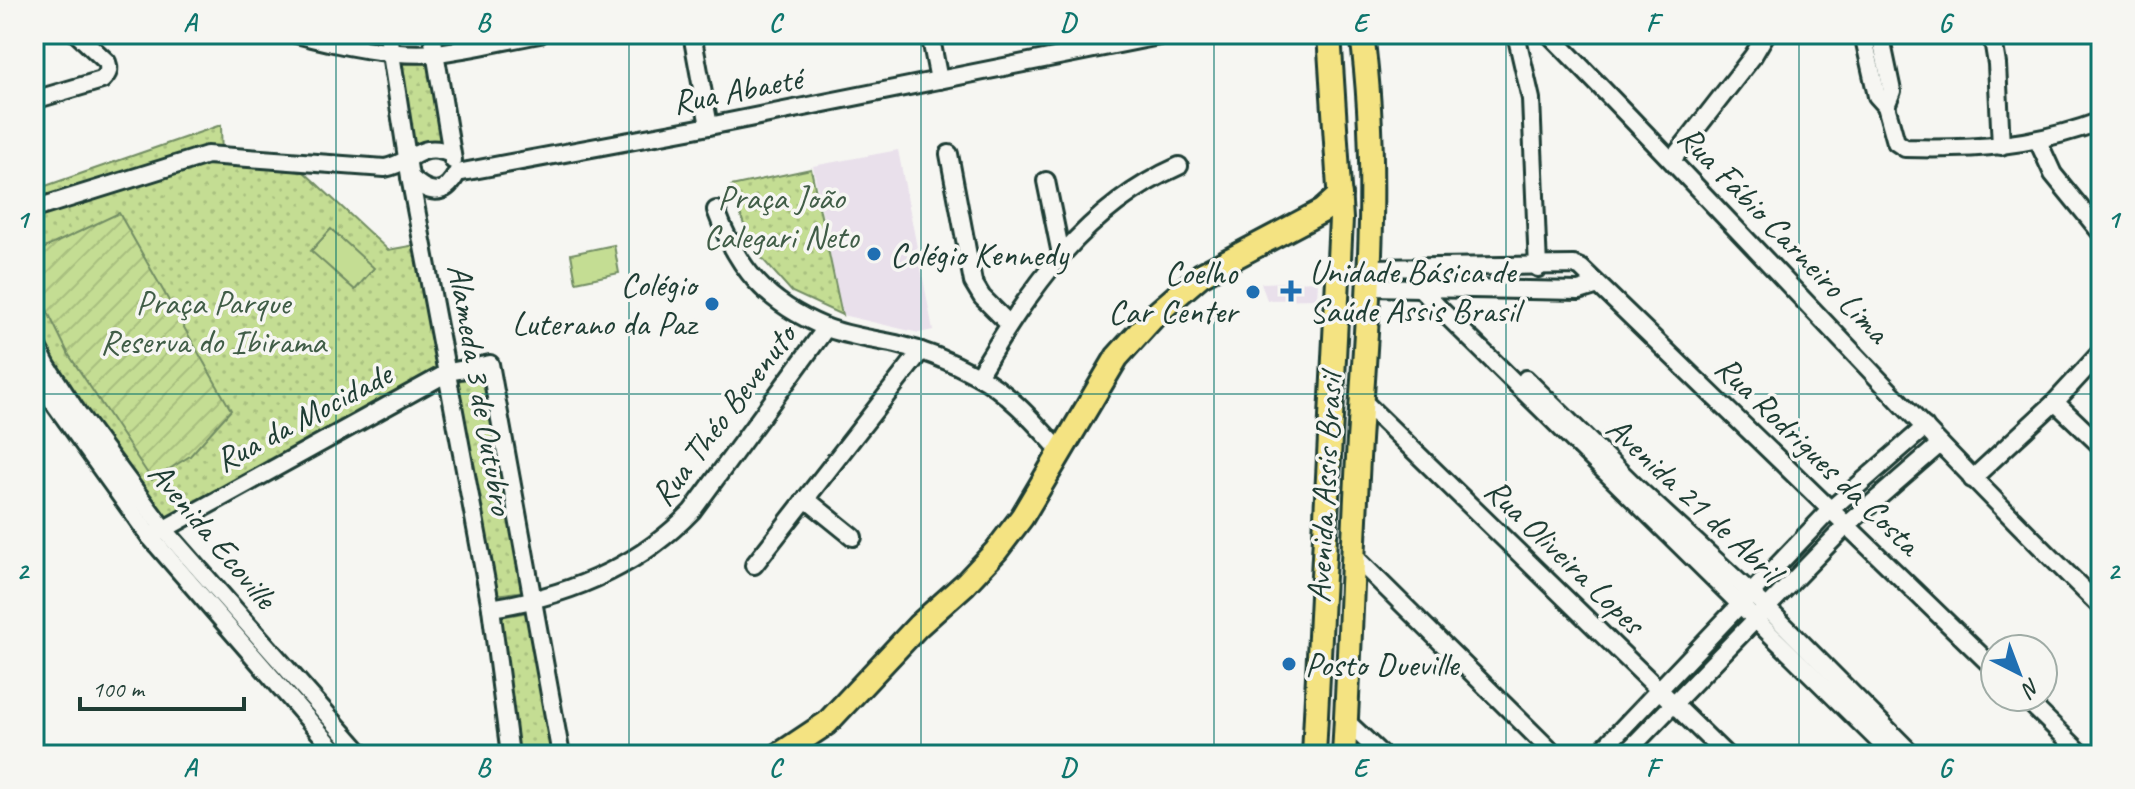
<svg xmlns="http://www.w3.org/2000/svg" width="2135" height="789" viewBox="0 0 2135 789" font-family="Caveat,sans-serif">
	<defs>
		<pattern id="grass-dots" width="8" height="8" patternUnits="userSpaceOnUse" patternTransform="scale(2)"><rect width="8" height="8" fill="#c4dd93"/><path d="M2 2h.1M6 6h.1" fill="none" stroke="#a8bf7f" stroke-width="1.8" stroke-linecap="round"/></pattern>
		<pattern id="garden-furrows" width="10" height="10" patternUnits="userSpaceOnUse" patternTransform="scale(2)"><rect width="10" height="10" fill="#c4dd93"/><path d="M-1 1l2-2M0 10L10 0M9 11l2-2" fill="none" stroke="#a8bf7f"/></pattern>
	</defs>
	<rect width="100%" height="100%" fill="#f6f6f2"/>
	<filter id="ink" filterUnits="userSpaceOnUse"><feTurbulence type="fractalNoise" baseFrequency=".0125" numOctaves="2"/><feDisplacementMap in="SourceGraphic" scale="16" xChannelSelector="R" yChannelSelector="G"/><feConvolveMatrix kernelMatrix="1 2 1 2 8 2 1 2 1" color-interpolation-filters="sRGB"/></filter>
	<g filter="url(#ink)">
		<g fill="#e9e0eb">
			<polygon points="898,150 933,330 919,333 842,315 813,166"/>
			<polygon points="1318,281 1317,299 1267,300 1261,283"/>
		</g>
		<g fill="url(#grass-dots)" stroke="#728d64" stroke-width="2">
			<polygon points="432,63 446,145 411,152 398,64"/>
			<polygon points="221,125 222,159 214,163 304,172 388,250 416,245 442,369 165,521 51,365 34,329 34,190"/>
			<polygon points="811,169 842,315 792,292 751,246 731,186"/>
			<polygon points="487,376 525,591 496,595 455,381"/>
			<polygon points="529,612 556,755 517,755 500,617"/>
		</g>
		<polygon fill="url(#garden-furrows)" stroke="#728d64" stroke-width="2" points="119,213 231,410 190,456 152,480 69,355 34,284 34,253"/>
		<g fill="#c4dd93" stroke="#728d64" stroke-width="2">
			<polygon points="331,229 374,268 355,290 311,251"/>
			<polygon points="614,245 619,273 576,282 571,254"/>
		</g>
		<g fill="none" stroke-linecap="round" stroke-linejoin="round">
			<g stroke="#1f3d34" stroke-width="22">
				<g id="minor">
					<path d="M296,34C337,45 395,57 437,53C471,49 506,40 540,34"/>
					<polyline points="388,34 410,177 491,608 510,755"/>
					<polyline points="432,34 453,160"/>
					<polyline points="692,34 709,126"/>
					<polyline points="930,34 939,80"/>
					<polyline points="1516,34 1531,99 1538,268"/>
					<path d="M1549,34C1735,223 1912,421 2101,607"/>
					<path d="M1863,34L1877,96L1886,106L1896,142L1905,148C1976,150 2034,146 2101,121"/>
					<polyline points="1880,34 1892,91 1886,106"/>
					<polyline points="1992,34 1997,64 2001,146"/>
					<path d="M34,100L102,80C108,74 110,70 107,62L77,34"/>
					<polyline points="2038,141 2053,174 2101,233"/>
					<polyline points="949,154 973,282 982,297 1009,324"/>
					<polyline points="1672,160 1753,56 1766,34"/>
					<polyline points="457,173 694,129 1169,34"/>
					<path d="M410,177C427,193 444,199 457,173"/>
					<polyline points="1046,181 1061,254"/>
					<path d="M34,209L207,155L385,168C414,162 421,140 451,154"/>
					<path d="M716,210C737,268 766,303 825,327C846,336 873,339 896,344C923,350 952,362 976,375C1009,392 1037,425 1062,453"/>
					<polyline points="1371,268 1574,265 1581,268 1995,669"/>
					<polyline points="1420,269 1420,288 1440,309 1893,755"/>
					<polyline points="1370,287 1579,291 1598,285"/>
					<polyline points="34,341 47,366 77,412 163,528 363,755"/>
					<polyline points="34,375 150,537 339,755"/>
					<path d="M978,376C1030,289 1084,208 1179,166"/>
					<polyline points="1526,379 1636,487 1766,607 1913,755"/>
					<polyline points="1363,401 1726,755"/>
					<polyline points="2055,402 2101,446"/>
					<polyline points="1972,479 2055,402 2101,352"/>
					<polyline points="806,499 853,537"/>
					<polyline points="150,537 449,372 490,364 561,755"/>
					<polyline points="1352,554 1555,755"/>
					<polyline points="754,565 921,351"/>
					<path d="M491,608C568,596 638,568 692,511L826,328"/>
					<polyline points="2024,697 2083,755"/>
					<polyline points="1346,721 1382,755"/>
					<polyline points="1597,755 1831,509 1925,427"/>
					<polyline points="1624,755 1847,525 1940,444"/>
				</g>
			</g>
			<g stroke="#1f3d34" stroke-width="28">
				<g id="major">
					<polyline points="779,755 827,723 918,626 965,584 996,551 1022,517 1117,357 1157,313 1201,275 1322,211 1340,195"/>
					<polyline points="1314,755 1341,219 1329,34"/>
					<path d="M1344,755C1350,650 1353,545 1359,440C1368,303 1380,171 1362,34"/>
				</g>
			</g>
			<use href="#minor" stroke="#f6f6f2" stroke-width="16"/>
			<use href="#major" stroke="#f4e382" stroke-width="22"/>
		</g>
	</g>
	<path fill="none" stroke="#0f766e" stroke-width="2" stroke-opacity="0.55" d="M336,34V755M629,34V755M921,34V755M1214,34V755M1506,34V755M1799,34V755M34,394H2101"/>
	<g fill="#1f6fb2" stroke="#f6f6f2" stroke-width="3">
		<circle cx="874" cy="254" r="8"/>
		<path d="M1287 279h8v8h8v8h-8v8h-8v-8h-8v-8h8z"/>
		<circle cx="1253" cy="292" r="8"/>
		<circle cx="712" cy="304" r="8"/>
		<circle cx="1289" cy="664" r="8"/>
	</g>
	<g text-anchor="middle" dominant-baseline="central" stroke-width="7" stroke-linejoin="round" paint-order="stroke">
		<g font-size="34" fill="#1f3d34" stroke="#f6f6f2">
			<text transform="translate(737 90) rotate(-11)">Rua Abaeté</text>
			<text transform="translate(1784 234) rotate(46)">Rua Fábio Carneiro Lima</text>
			<text transform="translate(481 389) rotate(80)">Alameda 3 de Outubro</text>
			<text transform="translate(723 415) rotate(-53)">Rua Théo Bevenuto</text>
			<text transform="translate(303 417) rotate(-28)">Rua da Mocidade</text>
			<text transform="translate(1818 455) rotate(44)">Rua Rodrigues da Costa</text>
			<text transform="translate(1324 488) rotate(-87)">Avenida Assis Brasil</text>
			<text transform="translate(1694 499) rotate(43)">Avenida 21 de Abril</text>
			<text transform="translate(213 535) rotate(50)">Avenida Ecoville</text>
			<text transform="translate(1565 556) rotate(44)">Rua Oliveira Lopes</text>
		</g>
		<g font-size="34" fill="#405d47" stroke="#f6f6f2">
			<text x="781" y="197">Praça João<tspan x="781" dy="39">Calegari Neto</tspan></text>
			<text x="213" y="302">Praça Parque<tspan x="213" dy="39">Reserva do Ibirama</tspan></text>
		</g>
		<g font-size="34" fill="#1f3d34" stroke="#f6f6f2" text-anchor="start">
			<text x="890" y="254">Colégio Kennedy</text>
			<text x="1309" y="271">Unidade Básica de<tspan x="1309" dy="39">Saúde Assis Brasil</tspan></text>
			<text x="1237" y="272" text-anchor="end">Coelho<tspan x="1237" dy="39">Car Center</tspan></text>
			<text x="696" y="284" text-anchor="end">Colégio<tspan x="696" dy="39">Luterano da Paz</tspan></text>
			<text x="1305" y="664">Posto Dueville</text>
		</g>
	</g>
	<rect width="2135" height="789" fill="none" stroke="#f6f6f2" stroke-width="88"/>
	<g transform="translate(2019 673) rotate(138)"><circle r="38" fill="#f6f6f2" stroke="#a0aca6" stroke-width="2"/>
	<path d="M0-6L14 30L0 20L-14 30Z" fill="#1f6fb2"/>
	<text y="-12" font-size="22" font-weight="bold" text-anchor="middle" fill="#1f3d34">N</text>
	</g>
	<path d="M80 697v12h164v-12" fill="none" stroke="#1f3d34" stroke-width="4"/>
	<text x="92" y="697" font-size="24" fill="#1f3d34" stroke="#f6f6f2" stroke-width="6" paint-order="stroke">100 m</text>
	<rect x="44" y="44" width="2047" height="701" fill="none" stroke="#0f766e" stroke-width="3"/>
	<g font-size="26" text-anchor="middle" font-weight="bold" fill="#0f766e">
		<text x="190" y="31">A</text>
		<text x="483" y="31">B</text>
		<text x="775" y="31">C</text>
		<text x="1068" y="31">D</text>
		<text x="1360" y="31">E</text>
		<text x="1652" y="31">F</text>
		<text x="1945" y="31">G</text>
		<text x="22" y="228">1</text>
		<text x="2113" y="228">1</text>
		<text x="22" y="579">2</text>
		<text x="2113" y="579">2</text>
		<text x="190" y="776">A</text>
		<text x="483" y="776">B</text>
		<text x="775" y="776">C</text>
		<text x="1068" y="776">D</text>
		<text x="1360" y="776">E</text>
		<text x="1652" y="776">F</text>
		<text x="1945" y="776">G</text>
	</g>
</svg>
